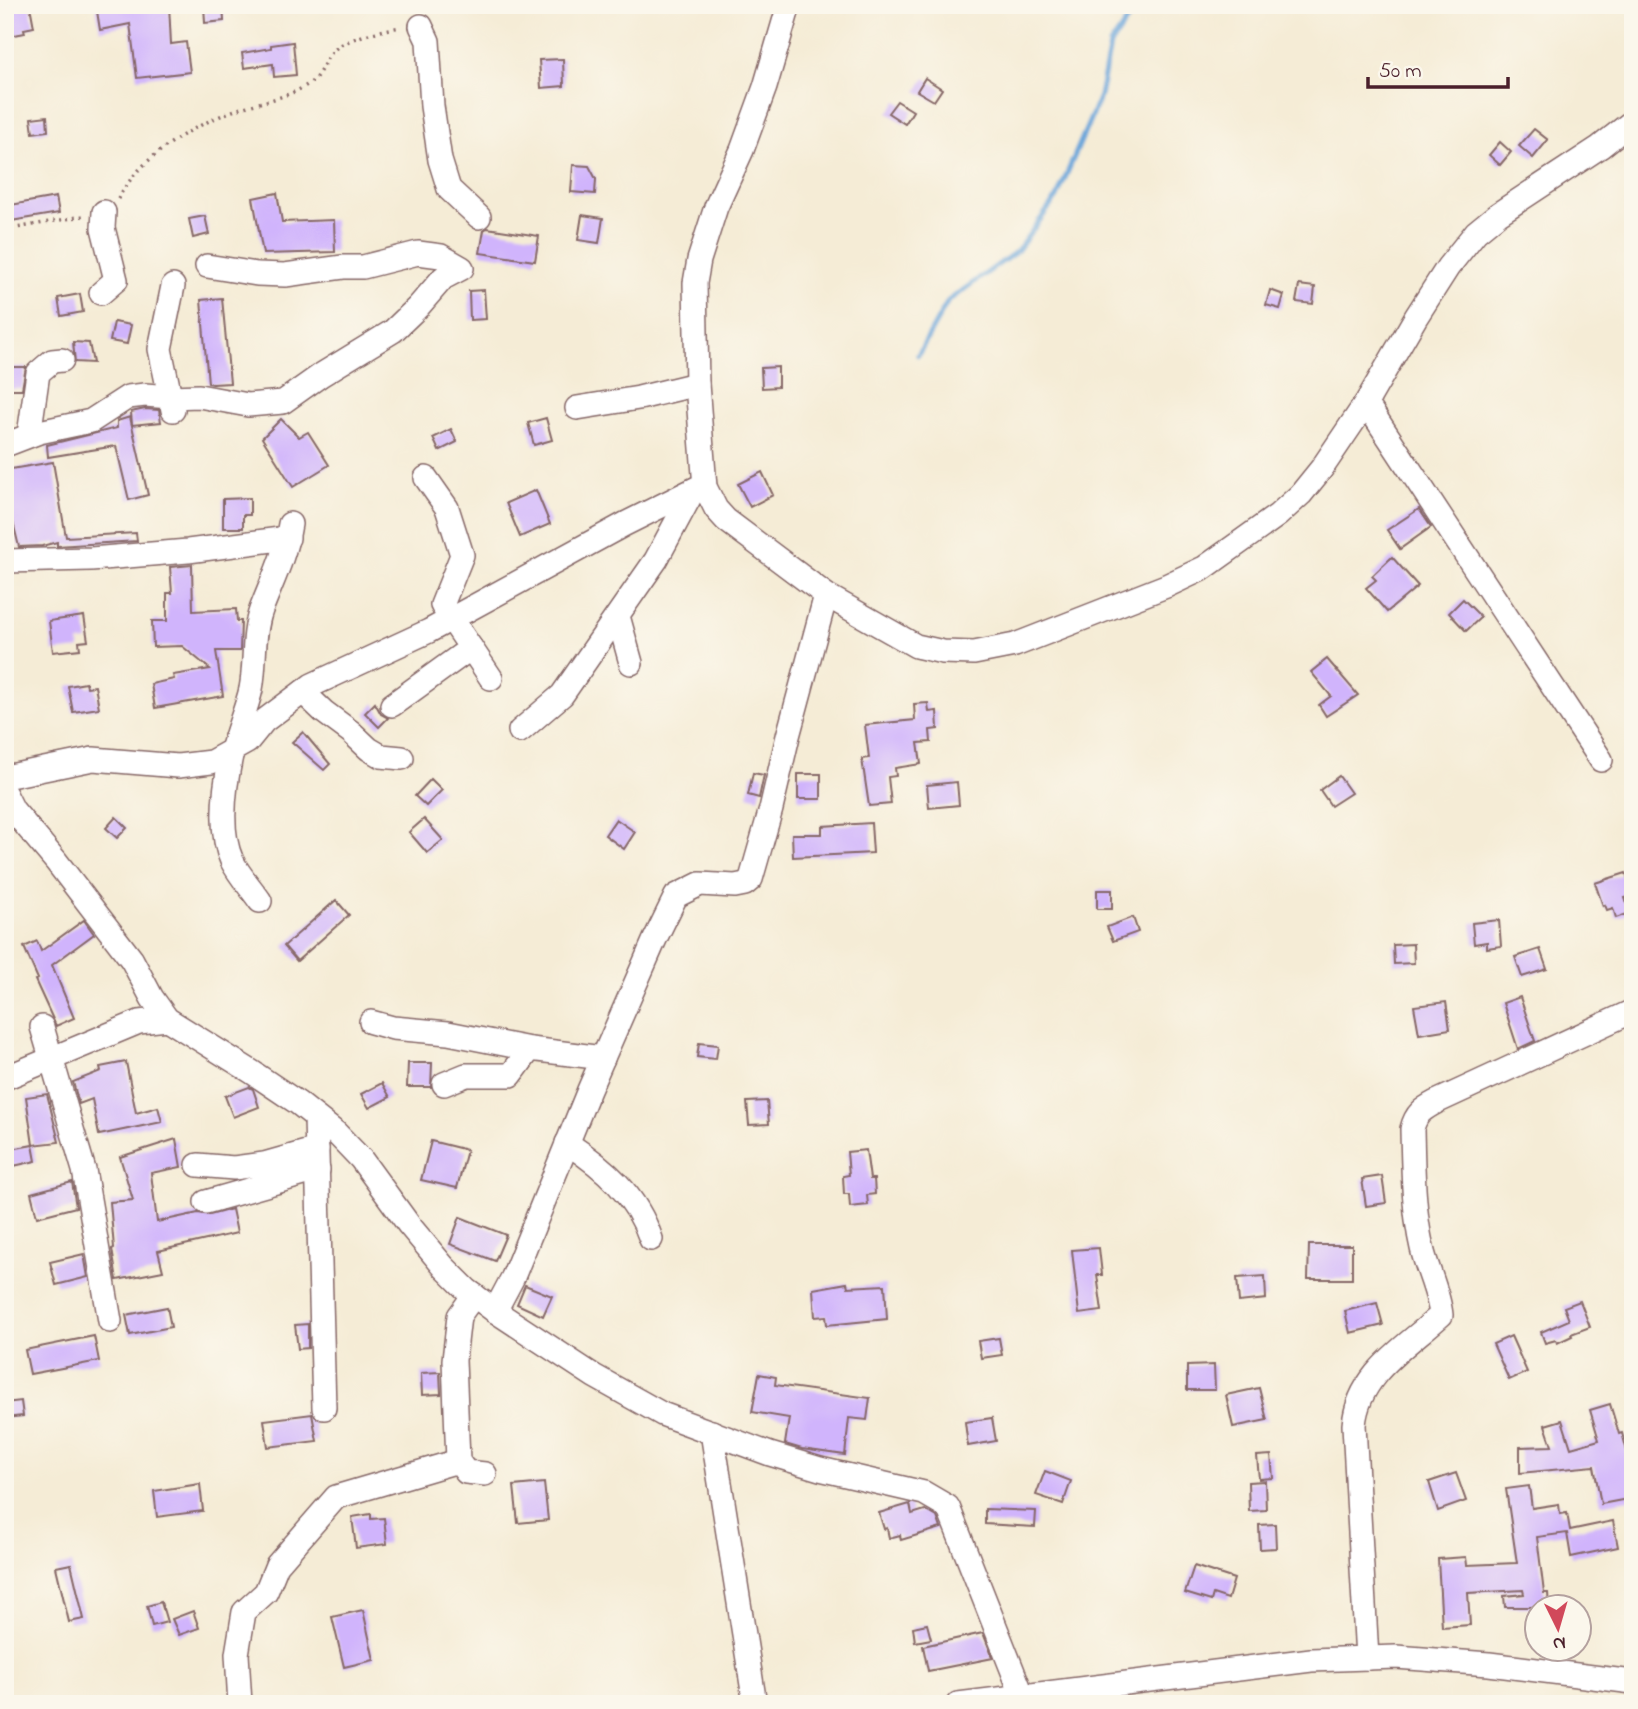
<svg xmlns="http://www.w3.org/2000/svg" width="1638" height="1709" viewBox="0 0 1638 1709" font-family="'Indie Flower',sans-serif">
	<rect width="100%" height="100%" fill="#fbf7ec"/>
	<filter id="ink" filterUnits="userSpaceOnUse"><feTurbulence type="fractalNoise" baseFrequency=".0143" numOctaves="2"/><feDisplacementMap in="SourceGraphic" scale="14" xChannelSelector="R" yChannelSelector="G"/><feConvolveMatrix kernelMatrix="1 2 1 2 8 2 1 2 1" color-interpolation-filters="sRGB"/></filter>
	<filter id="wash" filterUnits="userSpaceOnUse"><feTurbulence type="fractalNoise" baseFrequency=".00686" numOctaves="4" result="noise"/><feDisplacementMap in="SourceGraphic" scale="28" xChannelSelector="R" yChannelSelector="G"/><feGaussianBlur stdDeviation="1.57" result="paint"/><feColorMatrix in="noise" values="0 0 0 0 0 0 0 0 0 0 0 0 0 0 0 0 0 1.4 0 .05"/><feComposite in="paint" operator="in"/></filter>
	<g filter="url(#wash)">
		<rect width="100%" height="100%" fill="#f5ecd6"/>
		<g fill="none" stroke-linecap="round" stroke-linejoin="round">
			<polyline stroke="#69a4d9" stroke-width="5" points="918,355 948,301 1017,251 1057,197 1100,96 1110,45 1138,5"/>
		</g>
		<g id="blocks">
			<g fill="#d0b4fc">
				<polygon points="96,5 169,5 171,44 186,42 190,72 137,78 130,24 100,30"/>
				<polygon points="204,5 223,5 224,21 205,23"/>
				<polygon points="30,6 34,27 24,29 25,33 9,36 8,33 5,33 5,11"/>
				<polygon points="293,42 296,75 274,77 273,64 244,68 242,53 271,48 271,45"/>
				<polygon points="563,59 564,86 541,88 539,60"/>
				<polygon points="925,78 942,89 934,101 917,91"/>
				<polygon points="897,101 913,111 905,124 888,113"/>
				<polygon points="47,116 48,131 33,133 31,118"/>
				<polygon points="1534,129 1548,140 1533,158 1519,146"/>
				<polygon points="1500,142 1511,152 1500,165 1489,155"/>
				<polygon points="573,165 589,166 596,179 595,194 571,192"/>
				<polygon points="277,193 282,222 334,220 335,252 263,254 253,198"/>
				<polygon points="56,197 59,213 5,222 5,206"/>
				<polygon points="582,215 603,218 599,243 578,240"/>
				<polygon points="205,216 209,234 193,238 189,219"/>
				<polygon points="487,228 539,236 535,261 480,253 484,230"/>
				<polygon points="1299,285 1315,287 1313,304 1296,302"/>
				<polygon points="484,290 486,319 470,320 469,291"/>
				<polygon points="1270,290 1284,295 1280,309 1266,305"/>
				<polygon points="80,294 83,312 61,316 58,298"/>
				<polygon points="222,298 230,383 213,384 208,383 201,300"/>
				<polygon points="114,322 131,325 127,344 110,341"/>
				<polygon points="73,342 89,343 93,363 75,362"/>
				<polygon points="5,367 26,367 22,389 5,389"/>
				<polygon points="778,367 778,387 762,388 761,368"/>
				<polygon points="145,409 159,410 161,422 132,425 131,412"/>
				<polygon points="130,417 148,495 129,500 116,446 48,457 47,445 117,428 117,421"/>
				<polygon points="546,418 552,440 534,445 528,423"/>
				<polygon points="281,419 299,437 308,432 329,465 293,487 262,438"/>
				<polygon points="451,429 457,442 439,451 433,438"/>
				<polygon points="53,462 66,537 136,533 137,541 57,546 57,542 42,546 19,547 13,522 5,524 5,470"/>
				<polygon points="762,472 773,495 750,507 738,484"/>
				<polygon points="536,490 550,524 520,537 506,503"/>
				<polygon points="250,498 250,515 243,515 243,528 223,528 223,499"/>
				<polygon points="1419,509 1431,527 1400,549 1387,530"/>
				<polygon points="1392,557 1418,586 1387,612 1366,588 1376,580 1372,576"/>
				<polygon points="192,565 193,611 236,609 237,621 241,621 240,651 216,651 223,696 155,708 151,684 174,679 173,675 210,669 182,646 153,647 152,621 167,621 167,593 172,593 170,567"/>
				<polygon points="1463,599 1481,617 1466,631 1449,613"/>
				<polygon points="84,616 88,641 79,642 80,649 53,652 49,621"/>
				<polygon points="1327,659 1358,695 1326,716 1319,705 1331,696 1311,672"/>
				<polygon points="86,683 87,687 95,686 99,708 73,712 68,686"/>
				<polygon points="375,703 381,714 388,718 379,727 365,713"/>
				<polygon points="928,703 929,712 937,711 938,729 930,730 931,742 918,743 921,764 895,768 896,776 888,777 891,804 869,806 862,759 869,758 865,725 915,720 914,704"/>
				<polygon points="303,732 330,764 324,770 292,742"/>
				<polygon points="753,773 764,775 759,798 748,795"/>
				<rect x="798" y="774" width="23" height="25"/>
				<polygon points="1339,776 1351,793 1331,806 1320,790"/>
				<polygon points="431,779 442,790 426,806 415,796"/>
				<polygon points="957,782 959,805 929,808 927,785"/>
				<polygon points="116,817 127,828 117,838 106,828"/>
				<polygon points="424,819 443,840 427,853 409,832"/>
				<polygon points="616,819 635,832 624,849 605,835"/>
				<polygon points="871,823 873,853 793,857 792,834 822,834 822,826"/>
				<polygon points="1626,873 1633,893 1633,896 1625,898 1630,913 1616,918 1613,908 1607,910 1605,905 1603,906 1595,883"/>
				<rect x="1097" y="890" width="15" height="19"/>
				<polygon points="336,900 349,915 297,961 284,946"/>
				<polygon points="1133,917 1138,932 1113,941 1107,927"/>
				<polygon points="84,920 94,934 52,965 74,1018 56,1026 35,980 38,979 24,947 37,941 41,951"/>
				<polygon points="1499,920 1501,946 1487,948 1487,942 1474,944 1472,923"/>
				<polygon points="1413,944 1414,963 1394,964 1393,945"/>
				<polygon points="1540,949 1547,969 1522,977 1515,957"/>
				<polygon points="1520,997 1535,1041 1518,1049 1503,1003"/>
				<polygon points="1446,1002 1450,1029 1419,1034 1414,1006"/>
				<polygon points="699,1043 718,1045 716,1059 697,1057"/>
				<polygon points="126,1062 136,1113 158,1107 162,1122 99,1135 92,1099 79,1104 73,1082 101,1071 100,1067"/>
				<polygon points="408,1063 432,1063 431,1087 407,1087"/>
				<polygon points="382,1083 390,1097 369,1108 361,1094"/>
				<polygon points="249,1087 253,1089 259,1107 233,1117 225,1096"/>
				<polygon points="47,1094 59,1142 33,1145 26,1097"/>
				<polygon points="767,1101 769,1124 749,1125 747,1102"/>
				<polygon points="176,1139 181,1167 151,1173 157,1222 198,1213 210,1215 232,1209 237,1233 158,1251 163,1271 117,1280 112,1249 114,1248 110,1202 133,1200 120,1157"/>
				<polygon points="431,1141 467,1150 457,1188 421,1180"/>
				<polygon points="33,1145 36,1161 9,1167 6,1150"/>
				<polygon points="866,1150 870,1179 874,1179 875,1194 867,1195 868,1205 850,1207 849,1194 844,1194 843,1176 849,1175 847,1152"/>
				<polygon points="1382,1176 1386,1203 1366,1206 1362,1179"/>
				<polygon points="72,1182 76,1207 37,1217 31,1193"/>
				<polygon points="460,1217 506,1235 495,1261 450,1244"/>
				<polygon points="1309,1245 1352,1245 1352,1279 1308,1279"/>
				<polygon points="1099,1248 1102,1275 1097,1275 1102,1311 1079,1314 1072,1250"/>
				<polygon points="84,1254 88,1277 56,1285 50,1262"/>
				<polygon points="1265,1276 1266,1299 1239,1302 1237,1278"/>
				<polygon points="847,1283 848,1287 885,1285 887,1319 827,1325 826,1316 815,1317 813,1289"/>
				<polygon points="525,1285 552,1296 543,1316 517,1304"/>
				<polygon points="1580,1301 1590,1327 1571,1334 1572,1336 1557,1343 1556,1340 1545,1343 1541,1332 1569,1320 1564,1307"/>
				<polygon points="1377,1303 1383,1325 1350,1333 1345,1311"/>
				<polygon points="167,1307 171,1327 130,1335 126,1315"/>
				<polygon points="308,1324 308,1348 298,1349 295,1325"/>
				<polygon points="94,1336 99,1361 30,1374 25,1350"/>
				<polygon points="1511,1336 1527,1372 1509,1380 1493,1344"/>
				<polygon points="999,1338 1002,1355 981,1358 978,1341"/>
				<polygon points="1214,1365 1215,1390 1187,1390 1187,1366"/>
				<polygon points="440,1372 441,1394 422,1395 421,1373"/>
				<polygon points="759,1374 776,1377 775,1385 870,1398 867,1420 849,1418 845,1455 802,1449 785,1444 789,1418 752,1412"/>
				<polygon points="1259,1388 1267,1420 1233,1427 1226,1395"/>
				<polygon points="21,1401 23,1416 5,1418 5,1403"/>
				<polygon points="1610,1404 1619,1434 1622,1433 1633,1473 1633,1498 1601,1504 1594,1466 1520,1473 1520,1447 1552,1446 1545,1425 1562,1420 1571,1448 1599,1440 1590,1410"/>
				<polygon points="312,1414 317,1441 268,1447 264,1420"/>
				<polygon points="992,1418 996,1441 968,1446 965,1422"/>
				<polygon points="1271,1455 1273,1478 1259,1479 1257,1456"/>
				<polygon points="1045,1471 1071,1481 1063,1504 1036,1495"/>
				<polygon points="1456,1473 1466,1501 1438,1511 1429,1482"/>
				<polygon points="1265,1481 1266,1510 1249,1511 1248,1482"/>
				<polygon points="544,1483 548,1520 518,1523 514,1486"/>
				<polygon points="200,1484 203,1511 157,1517 154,1491"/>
				<polygon points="1529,1486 1532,1508 1559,1504 1560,1514 1567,1513 1570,1530 1613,1521 1618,1547 1571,1557 1567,1533 1537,1537 1544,1593 1548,1593 1549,1607 1505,1607 1504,1596 1524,1594 1523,1590 1468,1593 1470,1625 1442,1627 1438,1559 1466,1557 1467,1565 1517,1563 1506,1489"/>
				<polygon points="910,1504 912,1514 925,1510 937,1517 941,1528 901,1540 900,1535 889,1538 887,1528 884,1529 879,1513"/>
				<polygon points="985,1509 1036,1511 1035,1527 985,1524"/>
				<polygon points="371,1514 371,1519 384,1518 387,1544 356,1548 352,1517"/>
				<polygon points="1275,1524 1276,1548 1260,1549 1259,1525"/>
				<polygon points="71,1564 84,1619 69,1622 56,1567"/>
				<polygon points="1194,1566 1234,1579 1228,1599 1213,1594 1211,1601 1185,1593"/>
				<polygon points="161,1602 167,1622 152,1626 147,1606"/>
				<polygon points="363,1610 374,1660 344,1667 332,1617"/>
				<polygon points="193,1611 199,1628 179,1635 172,1619"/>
				<polygon points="927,1624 931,1639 915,1642 913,1627"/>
				<polygon points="983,1633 993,1658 928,1671 923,1646"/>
			</g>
		</g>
	</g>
	<g filter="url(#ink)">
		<use href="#blocks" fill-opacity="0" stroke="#866767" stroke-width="2"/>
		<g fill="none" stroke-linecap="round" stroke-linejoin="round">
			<g stroke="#866767" stroke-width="26">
				<g id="minor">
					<polyline points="789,5 765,87 742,150 716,207 699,260 695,283 697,384 705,487 716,509 726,520 826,595 916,646 943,652 974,653 1015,645 1166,586 1204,568 1278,515 1301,494 1322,468 1366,403 1416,317 1448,267 1476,232 1498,214 1600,147 1633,121"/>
					<polyline points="421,26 428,41 432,106 440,160 449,189 479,217"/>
					<polyline points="173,286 160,349 173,410"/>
					<polyline points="101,293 116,280 103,228 104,212"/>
					<polyline points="1366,403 1601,760"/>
					<polyline points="577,408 639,398 697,384"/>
					<polyline points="29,435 38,373 52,361 62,360"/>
					<polyline points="5,445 39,432 91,421 128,397 145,395 170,397 199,396 248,405 283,402 321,375 393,331 418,307 443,278 462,268 441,256 418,253 363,267 343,267 285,275 257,274 207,266"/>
					<polyline points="5,561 91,559 188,551 288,538"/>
					<polyline points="618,616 631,663"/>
					<polyline points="471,648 491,678"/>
					<polyline points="303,692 324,712 351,732 369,749 381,756 402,758"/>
					<polyline points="392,705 471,648 442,605 462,555 447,508 426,478"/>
					<polyline points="520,731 562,695 656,560 693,491"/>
					<polyline points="5,777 93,759 178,766 211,762 247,742 264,721 312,685 429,631 625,524 697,488 705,487"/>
					<polyline points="5,794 13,810 56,861 132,960 152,998 167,1019 252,1072 298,1103 336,1133 361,1159 409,1225 444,1267 467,1290 495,1311 594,1376 662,1414 770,1454 820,1469 924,1493 948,1507 1023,1697"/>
					<path d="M260,901C251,888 239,875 232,861C218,831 225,783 232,751C237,730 246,711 251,689C256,664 252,635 261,610C272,581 285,556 290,524"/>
					<polyline points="371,1022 393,1028 448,1033 530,1049"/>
					<polyline points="42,1027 84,1170 110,1321"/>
					<polyline points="5,1078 139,1022 167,1019"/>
					<polyline points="444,1084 466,1075 511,1075 530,1049 603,1058"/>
					<polyline points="316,1118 324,1408"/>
					<path d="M567,1143C605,1168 636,1195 651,1239"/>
					<polyline points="198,1165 234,1168 264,1164 317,1149"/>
					<polyline points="206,1202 318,1170"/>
					<polyline points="474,1295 459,1316 454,1360 458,1461 466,1472 485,1474"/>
					<polyline points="495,1311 513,1277 589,1090 655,939 676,896 700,884 735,886 745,884 751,879 771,809 788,736 826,595"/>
					<polyline points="712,1432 755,1704"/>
					<path d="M1367,1658L1354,1425C1358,1374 1406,1347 1441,1315C1439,1293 1427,1270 1422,1248C1413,1209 1413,1168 1412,1129C1416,1113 1423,1109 1436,1102L1633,1011"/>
					<polyline points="240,1704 237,1654 244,1612 266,1592 277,1565 336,1497 458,1461"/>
					<polyline points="958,1704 1311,1660 1396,1657 1489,1664 1633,1682"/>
				</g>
			</g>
			<g stroke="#866767" stroke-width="3.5" stroke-dasharray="2 5" stroke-linecap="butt">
				<path d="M118,199C139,158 189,128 230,112C255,102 288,99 310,83C320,76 324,61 332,52C344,38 383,30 401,27"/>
				<polyline points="5,230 83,216"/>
			</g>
			<use href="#minor" stroke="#fff" stroke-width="23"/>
		</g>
	</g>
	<rect width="1638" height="1709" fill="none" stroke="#fbf7ec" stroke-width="28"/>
	<g transform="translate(1558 1628) rotate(175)"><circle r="33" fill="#fbf7ec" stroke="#b4a19f" stroke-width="2"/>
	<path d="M0-5L12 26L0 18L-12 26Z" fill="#d1495b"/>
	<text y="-10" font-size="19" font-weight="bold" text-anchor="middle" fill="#4a1f2b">N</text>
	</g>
	<path d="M1368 77v10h140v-10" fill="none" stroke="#4a1f2b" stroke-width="3.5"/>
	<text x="1379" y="77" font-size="21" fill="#4a1f2b" stroke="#fbf7ec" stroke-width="5" paint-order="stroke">50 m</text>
</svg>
